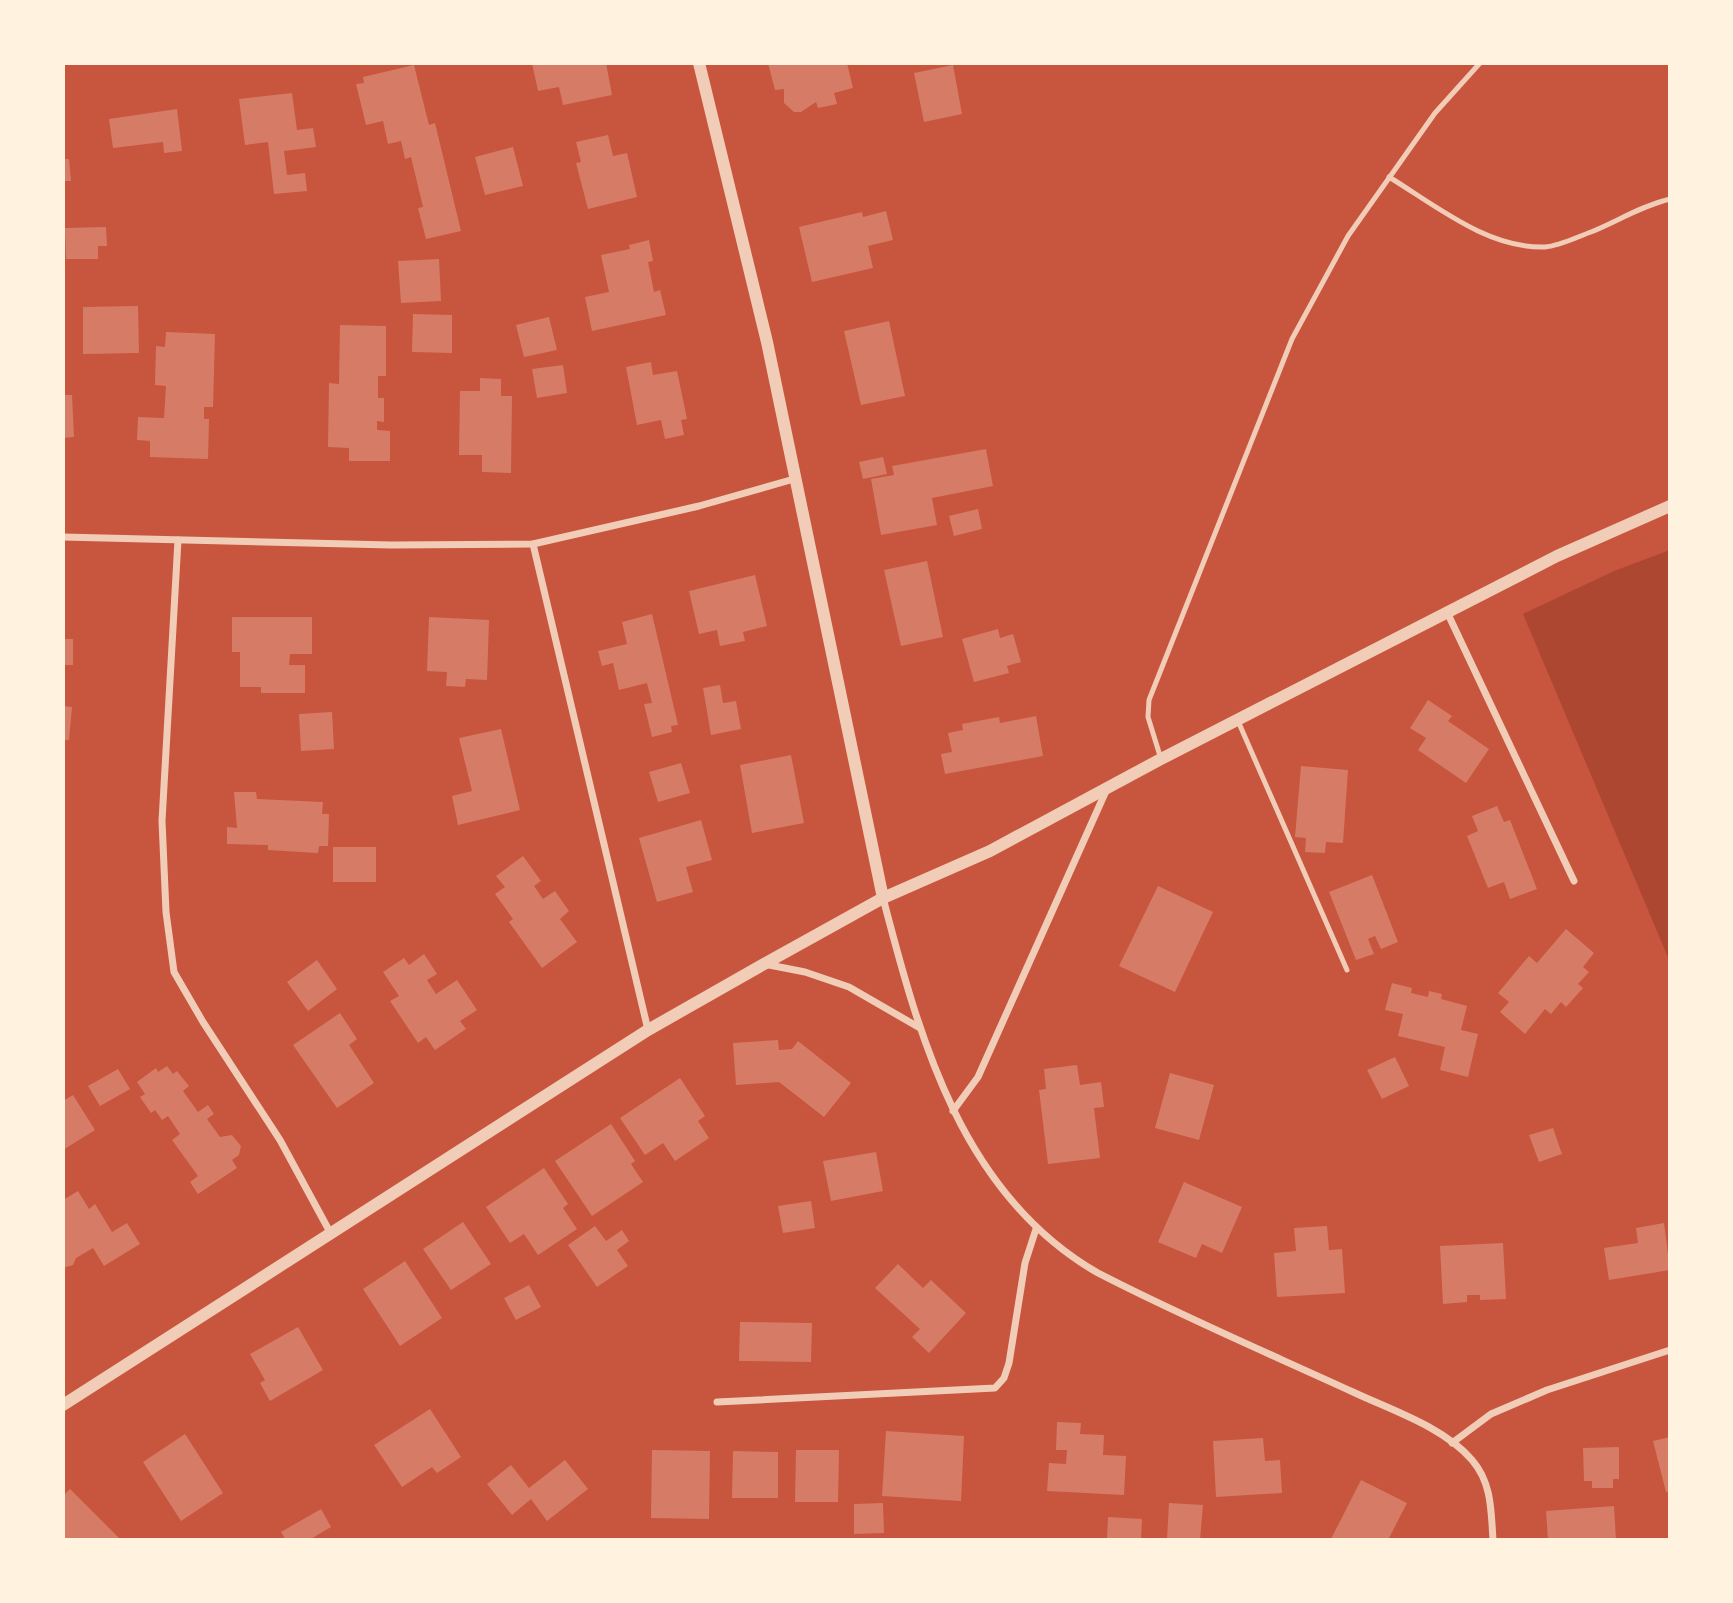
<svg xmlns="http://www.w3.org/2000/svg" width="1733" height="1603" viewBox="0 0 1733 1603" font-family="'Work Sans',sans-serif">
	<rect width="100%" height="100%" fill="#c8553d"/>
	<polygon fill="#ae4732" points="1670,550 1670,962 1523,614 1614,571"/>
	<g fill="#d67c66">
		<polygon points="532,63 606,63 612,95 563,105 559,87 538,91"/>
		<polygon points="768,63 847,63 853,88 834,93 837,104 818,108 816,102 801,112 794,112 784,103 784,89 775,90"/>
		<polygon points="414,65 429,125 435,123 461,231 426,239 418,208 423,207 411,157 405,159 401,141 388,144 383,121 366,125 356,84 364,83 363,77"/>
		<polygon points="953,65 962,114 924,122 914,73"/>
		<polygon points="292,93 297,130 313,128 316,147 284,151 287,175 305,173 307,191 274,194 268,142 245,145 239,99"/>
		<polygon points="177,109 182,151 164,153 163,142 113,148 109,119"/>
		<polygon points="608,135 613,156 627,153 637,197 588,209 576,163 581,162 576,142"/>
		<polygon points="513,147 523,186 485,195 475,157"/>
		<polygon points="63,159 69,159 71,181 63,181"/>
		<polygon points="886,211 893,240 868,246 873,268 812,282 799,227 862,212 863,217"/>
		<polygon points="106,227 107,246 98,246 98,259 66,259 65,228"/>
		<polygon points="649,240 653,261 648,262 654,292 660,290 666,315 592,331 585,297 609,292 601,255 630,249 629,245"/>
		<polygon points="439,259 441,301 401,303 398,261"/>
		<polygon points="138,306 139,353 83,354 83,307"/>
		<polygon points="413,314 452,315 452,353 412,352"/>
		<polygon points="549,317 557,350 524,357 516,325"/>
		<polygon points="889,321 905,396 861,405 844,331"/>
		<polygon points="340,325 386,326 386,376 378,376 378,398 384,398 384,422 377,421 377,430 390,431 390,461 349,461 349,448 328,447 329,383 339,384"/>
		<polygon points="166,332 215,334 213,407 204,407 204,419 209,419 208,459 150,457 150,441 137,440 138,417 164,418 166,386 155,385 156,346 165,347"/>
		<polygon points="651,362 653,375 677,371 687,419 681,420 684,435 665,439 661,420 637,425 626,367"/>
		<polygon points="563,365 567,393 537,398 532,369"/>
		<polygon points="480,378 501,379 501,396 512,396 511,473 482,472 482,455 459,455 460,391 480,391"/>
		<polygon points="63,395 72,395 74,437 63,438"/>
		<polygon points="986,449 993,486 932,498 937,525 881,535 871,479 894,475 892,466"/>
		<polygon points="883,457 887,474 863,479 859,462"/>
		<polygon points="978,509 982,529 954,536 949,516"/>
		<polygon points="927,561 943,637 901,646 884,570"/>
		<polygon points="755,575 767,626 743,632 745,641 720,646 717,630 699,634 689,591"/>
		<polygon points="652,614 678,725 671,726 672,732 652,737 644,704 652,703 647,683 619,690 613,663 602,666 598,651 627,644 622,622"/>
		<polygon points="232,617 312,617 312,654 290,654 289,665 305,665 305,693 261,693 261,687 240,687 240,652 232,652"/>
		<polygon points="429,617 489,620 487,680 466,679 465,687 446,686 447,672 427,671"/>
		<polygon points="998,629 1000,638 1013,634 1021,662 1007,666 1009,673 974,682 962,639"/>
		<rect x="63" y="639" width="10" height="26"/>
		<polygon points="720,685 723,703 736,701 741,729 711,735 703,688"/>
		<polygon points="1428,700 1452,716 1448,721 1489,749 1466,783 1418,750 1426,738 1410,728"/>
		<polygon points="63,706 72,707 69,740 63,740"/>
		<polygon points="332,712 334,749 301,751 299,714"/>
		<polygon points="1036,716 1043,756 945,774 941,754 952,752 948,733 963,730 962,724 999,717 1000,723"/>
		<polygon points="501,729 520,810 458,825 452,796 472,791 459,738"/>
		<polygon points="791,755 804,823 752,833 740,765"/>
		<polygon points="681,763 690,793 658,802 649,772"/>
		<polygon points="1301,766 1348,770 1343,843 1326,842 1325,853 1305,852 1306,838 1295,837"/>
		<polygon points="234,792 256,792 257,799 323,802 322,814 329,814 328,846 319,846 318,853 268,850 268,845 227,844 227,827 237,828"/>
		<polygon points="1497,806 1504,822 1510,820 1537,889 1510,899 1504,882 1488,888 1467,836 1478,831 1472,816"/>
		<polygon points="701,820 712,860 686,867 693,892 657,902 639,838"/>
		<rect x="333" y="847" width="43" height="35"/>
		<polygon points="523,856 541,881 534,886 543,899 555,891 569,911 560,919 577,942 542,968 509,922 513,919 495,894 505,887 496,876"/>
		<polygon points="1372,875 1398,942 1381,949 1375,936 1368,939 1374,954 1356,960 1329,892"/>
		<polygon points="1158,886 1213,912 1175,992 1119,966"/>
		<polygon points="1566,929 1594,953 1583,967 1589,972 1578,984 1583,988 1566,1007 1561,1002 1551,1014 1545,1009 1525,1034 1500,1012 1509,1002 1498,993 1529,956 1537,963"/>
		<polygon points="424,954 437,974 427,980 436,994 457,980 477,1010 460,1021 466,1029 435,1050 426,1037 418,1043 390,1001 399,996 383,972 404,958 409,965"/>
		<polygon points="317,960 337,989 308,1011 287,982"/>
		<polygon points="1392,983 1412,988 1411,993 1428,997 1429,991 1442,994 1441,999 1467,1006 1461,1030 1478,1034 1468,1077 1440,1070 1445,1047 1398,1036 1403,1014 1385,1010"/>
		<polygon points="340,1013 357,1039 349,1045 374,1083 337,1108 293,1045"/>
		<polygon points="778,1040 779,1050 792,1049 798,1041 851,1083 824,1117 779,1082 736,1085 733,1043"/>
		<polygon points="1395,1057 1409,1086 1382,1099 1367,1070"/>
		<polygon points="1077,1065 1080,1085 1101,1082 1104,1107 1094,1108 1100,1158 1048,1164 1039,1090 1046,1089 1044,1069"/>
		<polygon points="167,1066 173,1074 177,1071 189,1086 183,1091 198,1112 208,1105 214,1114 207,1119 220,1137 232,1135 241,1146 239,1155 232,1160 237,1168 198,1194 190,1182 198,1176 172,1140 180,1134 168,1116 162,1120 155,1110 151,1113 140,1097 145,1094 137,1082 156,1068 158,1072"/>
		<polygon points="118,1069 130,1089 100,1106 88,1086"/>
		<polygon points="1170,1073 1214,1085 1199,1140 1155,1128"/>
		<polygon points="680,1078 705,1116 698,1121 709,1138 675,1161 663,1143 645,1155 620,1118"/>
		<polygon points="73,1095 95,1130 63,1150 63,1101"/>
		<polygon points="611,1124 635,1161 631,1164 643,1182 592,1216 555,1161"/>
		<polygon points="1553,1128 1562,1154 1539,1162 1529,1135"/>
		<polygon points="876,1152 883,1191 831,1201 823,1161"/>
		<polygon points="544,1168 568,1204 563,1208 577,1229 538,1255 524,1234 510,1243 486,1207"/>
		<polygon points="1184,1182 1242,1207 1222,1253 1202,1244 1196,1258 1158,1242"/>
		<polygon points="78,1191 89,1209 95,1204 112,1232 127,1223 140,1244 104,1266 93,1248 76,1258 73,1265 63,1268 63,1200"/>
		<polygon points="811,1201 815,1228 783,1233 778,1206"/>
		<polygon points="463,1222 491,1264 451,1290 423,1249"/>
		<polygon points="1664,1223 1670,1270 1609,1280 1604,1248 1638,1243 1636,1228"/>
		<polygon points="595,1226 606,1241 622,1230 629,1241 617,1250 628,1266 597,1287 568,1245"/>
		<polygon points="1327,1226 1329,1250 1342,1249 1345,1293 1277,1297 1274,1253 1296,1251 1294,1228"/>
		<polygon points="1503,1243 1506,1299 1480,1300 1480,1295 1467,1295 1467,1302 1443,1304 1440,1246"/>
		<polygon points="405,1261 442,1318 400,1346 363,1289"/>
		<polygon points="898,1264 923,1288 931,1280 966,1313 929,1353 912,1337 920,1329 875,1288"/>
		<polygon points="529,1285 541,1307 516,1320 504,1298"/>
		<polygon points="740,1322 812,1323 811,1362 739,1361"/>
		<polygon points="298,1327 323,1370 270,1401 260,1383 265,1380 250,1354"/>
		<polygon points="430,1409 461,1457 437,1473 432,1467 402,1487 374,1445"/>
		<polygon points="1057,1422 1081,1423 1080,1434 1104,1435 1103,1455 1126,1456 1124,1495 1047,1491 1049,1463 1066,1464 1067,1450 1056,1450"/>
		<polygon points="886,1431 964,1436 961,1501 882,1496"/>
		<polygon points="185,1434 223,1493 181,1521 143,1462"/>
		<polygon points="1670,1437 1670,1491 1666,1492 1653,1441"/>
		<polygon points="1263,1438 1265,1461 1280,1460 1282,1493 1216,1497 1213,1441"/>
		<polygon points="1619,1447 1619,1479 1613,1479 1613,1488 1592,1488 1592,1481 1584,1481 1583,1448"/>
		<polygon points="652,1450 710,1451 709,1519 651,1518"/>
		<polygon points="796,1450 839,1450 838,1502 795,1502"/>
		<polygon points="733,1451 778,1452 778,1498 732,1498"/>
		<polygon points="565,1460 588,1489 547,1521 531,1499 512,1515 487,1484 511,1465 529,1488"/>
		<polygon points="1361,1480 1407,1503 1388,1540 1331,1539"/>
		<polygon points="70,1489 121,1540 63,1540 63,1496"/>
		<polygon points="883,1503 884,1533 854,1534 854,1504"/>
		<polygon points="1169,1503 1203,1505 1200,1540 1167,1539"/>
		<polygon points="1614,1506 1616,1540 1548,1540 1546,1511"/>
		<polygon points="321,1509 331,1527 309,1540 286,1540 281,1532"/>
		<polygon points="1108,1517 1142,1519 1141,1540 1107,1540"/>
	</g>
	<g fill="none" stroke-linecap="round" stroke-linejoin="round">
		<g stroke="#f1ccb7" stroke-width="5">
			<path d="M1389,177C1435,205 1488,249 1545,247C1559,246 1577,237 1591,232C1618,221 1641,206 1670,199"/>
			<polyline points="1238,721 1347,970"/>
			<polyline points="1161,759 1148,717 1149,700 1292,339 1348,236 1435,113 1480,63"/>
		</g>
		<g stroke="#f1ccb7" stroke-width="7">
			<polyline points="63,537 391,545 533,544 699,506 794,479"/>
			<polyline points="178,540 162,821 166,912 174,972 203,1022 280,1140 331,1234"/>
			<polyline points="533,544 648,1030"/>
			<polyline points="1447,612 1574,881"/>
			<path d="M883,898C920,1040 962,1195 1098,1273C1181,1316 1268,1353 1353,1392C1391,1410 1444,1427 1472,1460C1492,1483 1491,1511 1493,1540"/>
			<polyline points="764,964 805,972 849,987 920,1028"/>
			<polyline points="953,1111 978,1077 1106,791"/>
			<polyline points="717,1402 995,1388 1004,1378 1009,1363 1025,1263 1036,1229"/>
			<polyline points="1452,1443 1491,1414 1547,1390 1670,1350"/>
		</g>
		<g stroke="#f1ccb7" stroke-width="12">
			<polyline points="699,63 767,342 883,898"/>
			<polyline points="63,1405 648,1030 764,964 883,898 990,851 1161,759 1557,556 1670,506"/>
		</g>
	</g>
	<rect width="1733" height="1603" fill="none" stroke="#fff3e0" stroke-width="130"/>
</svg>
